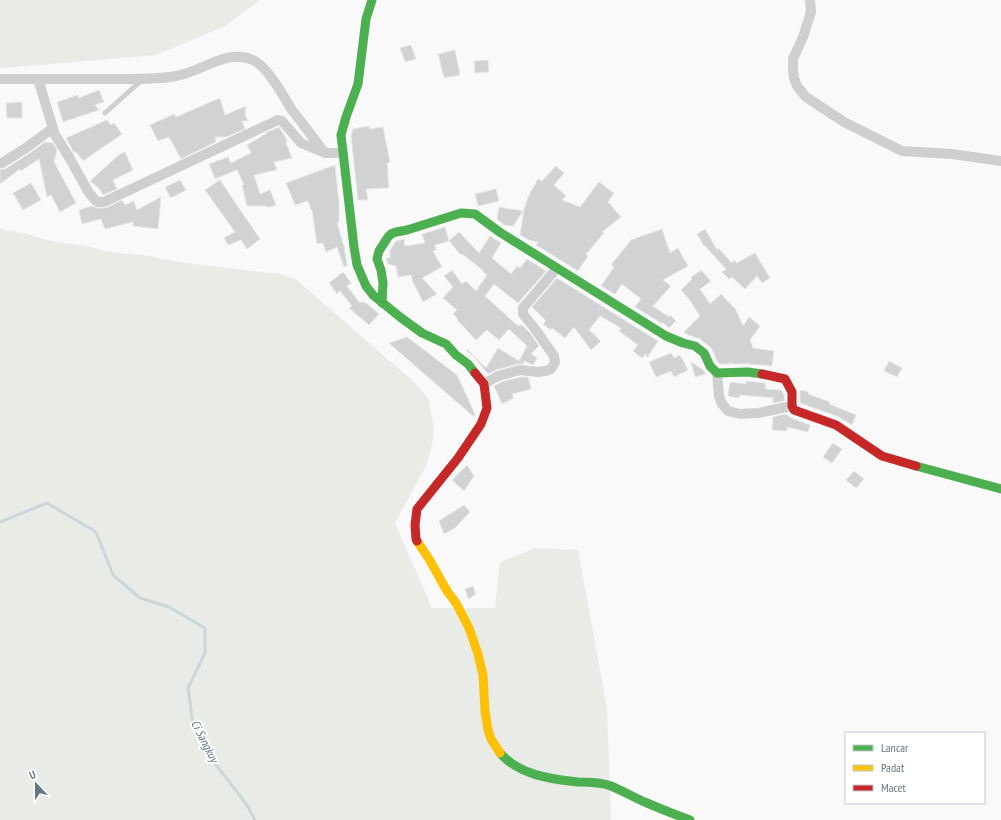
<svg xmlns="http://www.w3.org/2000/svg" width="1001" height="820" viewBox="0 0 1001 820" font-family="'PT Sans Narrow',sans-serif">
	<rect width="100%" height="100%" fill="#f9f9f9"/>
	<g fill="#e8ebe6">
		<polygon points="0,0 259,0 259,1 225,26 156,55 3,68 0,68"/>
		<polygon points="0,228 5,230 24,233 43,239 62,243 81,245 101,250 120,253 144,255 184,263 280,274 297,280 415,383 428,398 434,427 432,445 427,464 395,523 432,608 495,608 500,562 535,548 578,550 607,708 611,820 0,820"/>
	</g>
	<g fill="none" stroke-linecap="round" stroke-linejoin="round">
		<polyline stroke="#ced6d9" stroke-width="3" points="0,522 47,503 96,532 113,575 140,598 169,607 205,628 205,653 188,688 193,724 214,762 247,805 255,820"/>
	</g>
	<g fill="#d0d2d3" stroke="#e8e8e8">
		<polygon points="411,45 416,59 405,62 400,48"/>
		<polygon points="455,50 460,75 444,78 438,54"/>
		<polygon points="488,60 489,72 475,73 474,61"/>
		<polygon points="99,90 104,102 95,105 99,110 63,122 57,102 78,95 79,98"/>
		<polygon points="220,98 225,115 246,106 245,115 248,121 242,121 245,129 226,137 215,137 216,142 181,159 169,137 158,141 150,125 174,114 176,117"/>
		<polygon points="22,102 22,118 7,118 6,103"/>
		<polygon points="107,120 111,125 114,123 122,134 83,161 76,152 74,153 66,138"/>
		<polygon points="369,126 370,129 383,127 390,162 387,163 389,188 366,189 368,200 358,200 351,136 353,129"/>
		<polygon points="279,127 287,140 286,143 292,158 274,162 277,170 254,175 260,194 270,190 276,205 270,207 267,207 266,206 247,206 242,185 244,185 237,170 215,179 209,164 228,157 231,163 251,153 247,145 267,133 267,132"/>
		<polygon points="45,142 53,143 57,150 54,162 76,203 60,212 51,195 47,197 39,159 21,171 20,169 0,184 0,169 5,169 30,153"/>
		<polygon points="125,152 133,170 113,180 117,189 103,195 100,189 90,181 120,154"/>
		<polygon points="335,165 339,202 339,222 337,223 344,246 347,265 344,267 337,247 326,252 323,243 317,244 312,210 311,210 308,201 295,205 286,183"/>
		<polygon points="556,166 564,173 554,185 566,196 562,200 580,207 599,182 614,193 608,202 621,217 602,232 604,233 586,254 588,256 578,271 536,245 538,242 529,240 520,235 524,209 529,195 538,179 542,181"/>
		<polygon points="180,180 186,190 173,197 170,197 165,187"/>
		<polygon points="220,180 260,239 247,249 241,240 228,245 224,238 235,232 205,190"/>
		<polygon points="31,183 41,200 23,210 13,193"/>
		<polygon points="496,189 499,201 478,206 475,194"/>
		<polygon points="161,197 158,229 133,226 133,222 105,229 101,219 82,224 79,210 92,206 98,208 106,208 122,200 125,205 134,201 137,210"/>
		<polygon points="499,207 523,211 513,226 504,225 497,219"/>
		<polygon points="445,227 449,241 435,245 436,250 433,251 442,267 422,278 437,294 423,302 413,282 411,275 398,277 396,266 388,264 386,258 390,258 390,250 396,241 404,239 405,246 425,243 422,234"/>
		<polygon points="662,229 670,253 678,248 688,266 663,280 671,286 653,306 669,317 670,315 676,321 669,328 662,322 661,323 635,307 641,299 622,284 615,294 601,286 614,267 611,265 631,240"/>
		<polygon points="705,229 717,250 718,248 732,263 734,260 737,263 755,253 770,278 762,283 757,276 745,289 732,277 729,279 722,272 726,269 705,246 704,246 697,234"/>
		<polygon points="459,232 479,253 490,236 501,243 492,258 511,274 517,266 520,268 527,259 546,271 518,303 494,284 485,296 518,326 519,325 522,325 530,333 539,346 531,354 537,358 533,365 524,361 523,362 524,364 518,364 496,370 488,374 475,358 466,350 467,349 486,368 498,348 519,361 527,346 509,329 499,340 487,330 476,340 457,320 458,319 453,314 457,310 443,298 453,287 444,276 452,270 462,284 466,281 476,291 487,275 482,271 483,270 462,254 461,255 449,241"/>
		<polygon points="701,270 711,281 700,289 710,304 721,294 734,308 735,308 743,326 749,317 760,326 750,340 753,348 774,351 772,366 748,364 748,363 745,364 733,364 733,363 731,364 720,364 717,361 712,349 709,346 700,339 688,335 684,332 700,316 689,299 681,290 692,279 691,277"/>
		<polygon points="343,272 351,283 347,286 359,302 366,303 379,314 369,325 349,308 352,306 340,291 337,294 329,283"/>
		<polygon points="557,278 658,341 647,358 646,354 642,358 633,351 638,345 619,331 621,328 600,316 589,330 601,341 591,350 574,327 565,338 552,328 551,330 543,324 546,321 532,307"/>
		<polygon points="407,337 457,375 475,414 474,417 389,343"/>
		<polygon points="671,353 674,358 680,355 688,370 674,377 671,371 656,377 649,362"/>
		<polygon points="889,361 902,368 897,377 884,371"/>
		<polygon points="691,362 702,369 706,374 695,377"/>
		<polygon points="521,377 528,377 531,389 512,394 514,398 502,404 494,386 501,382"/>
		<polygon points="746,381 766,383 765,389 781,390 784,394 784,401 773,403 773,398 740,395 739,398 728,396 730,382 746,384"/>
		<polygon points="800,390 809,392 808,394 830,402 829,404 856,415 852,425 839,417 800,403"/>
		<polygon points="786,414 791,418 810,425 808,432 787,427 787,431 772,430 773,417"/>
		<polygon points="833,443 842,449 832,463 823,457"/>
		<polygon points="467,465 474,476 464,491 452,480"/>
		<polygon points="854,471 864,479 856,488 846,480"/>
		<polygon points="464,505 470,512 455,528 444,534 439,521"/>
		<polygon points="473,586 476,594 468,599 465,589"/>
	</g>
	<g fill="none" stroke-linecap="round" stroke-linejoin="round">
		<polyline stroke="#cecfd0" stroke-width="5" points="105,113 142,80"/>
		<g stroke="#cecfd0" stroke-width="10">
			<polyline points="810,0 811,12 803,37 793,59 793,69 794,78 797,86 806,97 844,122 902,151 952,154 1001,161"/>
			<path d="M0,79C36,79 73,79 109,79C131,79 154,80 176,76C202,72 227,48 253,60C268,67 283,96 292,110C303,124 314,139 325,153H343"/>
			<polyline points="38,79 55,135 69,157 89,193 95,200 98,202 104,202 278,120 282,121 301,143 325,153"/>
			<polyline points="2,163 26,148 53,128"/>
			<polyline points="717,373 719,396 722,404 728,411 740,414 758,413 792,406"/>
			<polyline points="484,384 498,376 520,370 538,372 545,371 551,369 554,364 555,362 554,356 535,329 523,314 523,308 557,268"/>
		</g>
		<g stroke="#4caf50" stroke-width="9">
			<polyline points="372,0 366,19 358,84 346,117 341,135 354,247 357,265 366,286 373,295 400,317 422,333 446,344 456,355 468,364 475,373"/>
			<polyline points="382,303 383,283 381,270 377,259 379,251 388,237 391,234 396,232 407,230 461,213 475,214 501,233 666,336 683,343 695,346 704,353 710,366 717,373 748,372 762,374"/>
			<polyline points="916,466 1001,489"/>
			<path d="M500,753C519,775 550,779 578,782C589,782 601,782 611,786C623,791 635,798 647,803C661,809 676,815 690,820"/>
		</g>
		<polyline stroke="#ffc107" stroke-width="9" points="417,541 429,559 447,591 456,603 469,628 478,654 483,675 485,711 488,730 491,739 500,753"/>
		<g stroke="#c62828" stroke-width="9">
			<polyline points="762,374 785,379 792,392 792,406 794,410 836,425 882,456 916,466"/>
			<polyline points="417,541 416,539 415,525 417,509 458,458 481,424 487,408 484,384 475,373"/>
		</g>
	</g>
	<g text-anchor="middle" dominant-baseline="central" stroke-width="4" stroke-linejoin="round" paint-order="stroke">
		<g font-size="12" font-style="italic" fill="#60757c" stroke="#fff">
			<text transform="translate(205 741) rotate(63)">Ci Sangkuy</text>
		</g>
	</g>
	<rect x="845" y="732" width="140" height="72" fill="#ffffff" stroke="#c1c8cd"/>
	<rect x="853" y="745" width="20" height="6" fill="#4caf50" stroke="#c1c8cd"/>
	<text x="881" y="752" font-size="12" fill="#657683">Lancar</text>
	<rect x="853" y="765" width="20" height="6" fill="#ffc107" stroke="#c1c8cd"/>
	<text x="881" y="772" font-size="12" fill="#657683">Padat</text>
	<rect x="853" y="785" width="20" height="6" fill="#c62828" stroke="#c1c8cd"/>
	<text x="881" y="792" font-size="12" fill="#657683">Macet</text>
	<g transform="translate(36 784) rotate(338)" stroke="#ffffff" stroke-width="3" paint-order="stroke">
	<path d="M0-3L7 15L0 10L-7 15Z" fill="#657683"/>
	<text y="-6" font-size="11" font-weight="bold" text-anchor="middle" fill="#657683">U</text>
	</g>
</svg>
